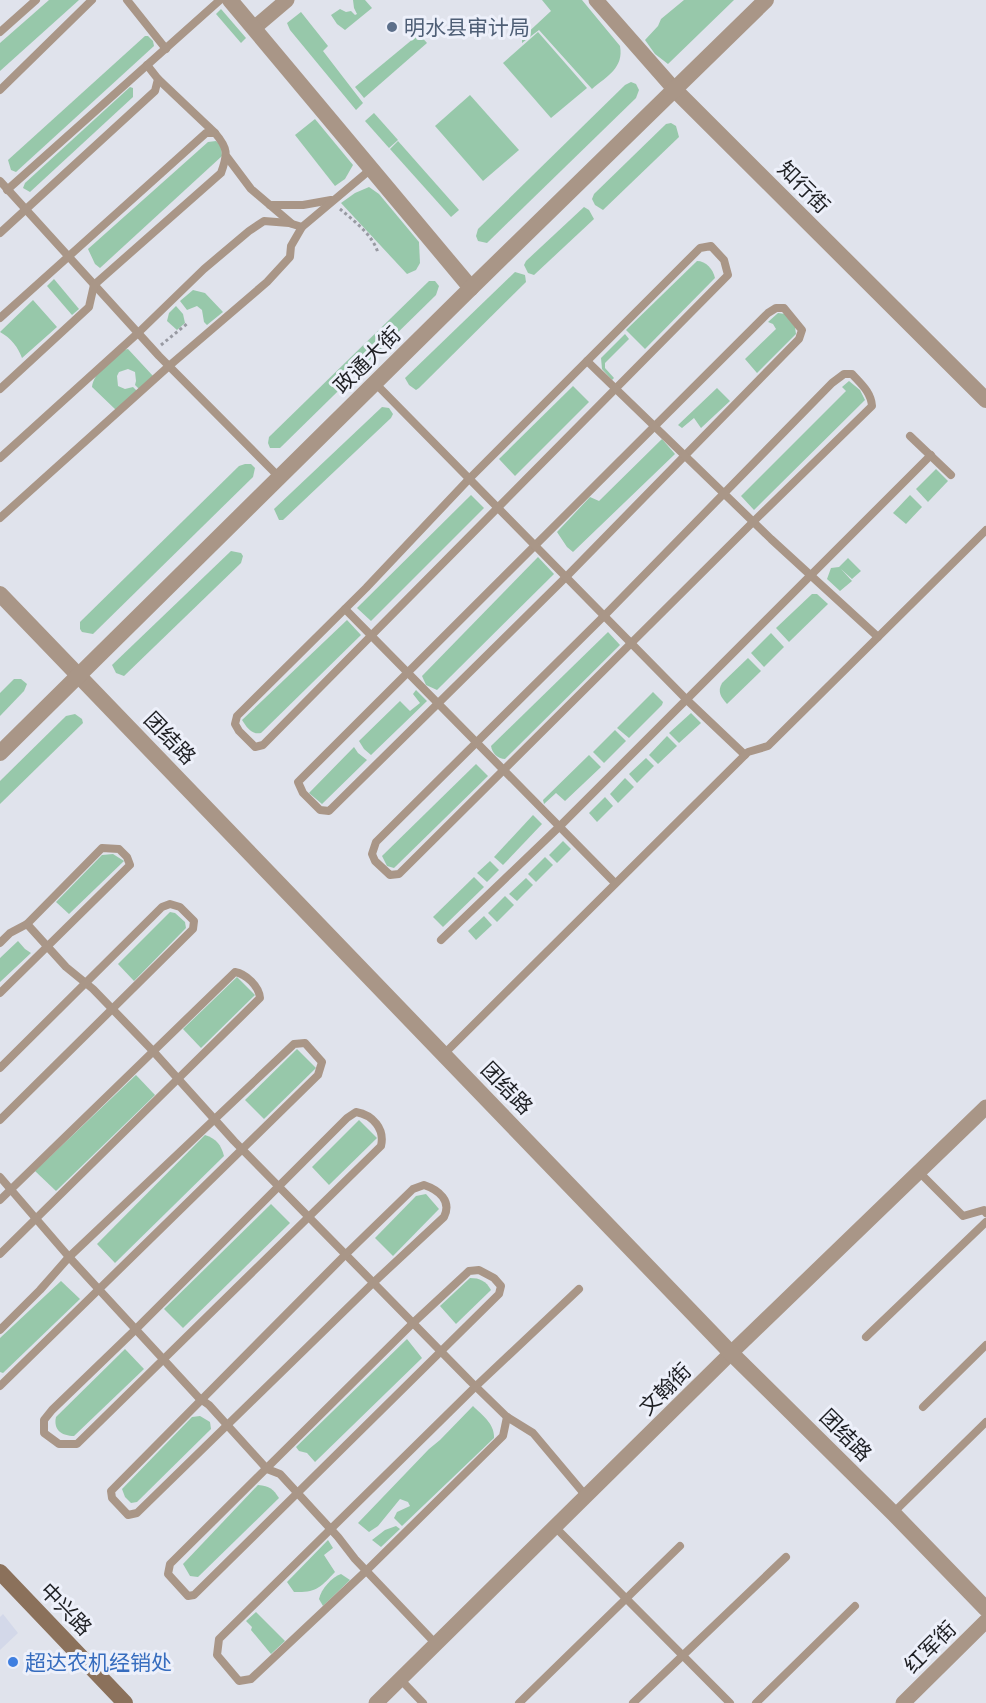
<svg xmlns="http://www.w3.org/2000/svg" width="986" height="1703" viewBox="0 0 986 1703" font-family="'PT Sans Narrow','Noto Sans SC',sans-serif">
	<rect width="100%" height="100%" fill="#e0e3ec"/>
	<polygon fill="#d3d8e9" points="3,1614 18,1633 0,1650 0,1617"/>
	<g fill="#97c8aa">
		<polygon points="49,0 79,0 0,71 0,43"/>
		<polygon points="353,0 365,0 372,8 345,30 337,24 331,15 340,9 346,12 351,11 355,15 357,14 354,8"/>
		<path d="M542,0H582L620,46C624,68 607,76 592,89L539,30L522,43V38L551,11Z"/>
		<polygon points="684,0 734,0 668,64 655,54 645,40 658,26 661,19"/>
		<polygon points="221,9 246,38 241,43 216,14"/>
		<polygon points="301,12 328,46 323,51 363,103 356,110 290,30 287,23"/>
		<polygon points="538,32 587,88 551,118 503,63"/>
		<polygon points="419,34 427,43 364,98 355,87"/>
		<polygon points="145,36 148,36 153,41 154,46 16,172 11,170 8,160"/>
		<polygon points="631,82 636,84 639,90 636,98 487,243 478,241 476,236 478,229 625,85"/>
		<polygon points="130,87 133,88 133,97 30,192 23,188 25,183"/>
		<polygon points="470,95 519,150 483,181 435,126"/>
		<polygon points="374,113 398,140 389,148 365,121"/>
		<polygon points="315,119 353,165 345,179 335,186 295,135"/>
		<polygon points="671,123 676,126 679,137 603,210 595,205 592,199 594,194 666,124"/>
		<polygon points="216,141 221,146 222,156 100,268 95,264 88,249 208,142"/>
		<polygon points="398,141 459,210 451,217 390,149"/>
		<polygon points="369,187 379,194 419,242 420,263 416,270 407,274 341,203 355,193"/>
		<polygon points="584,207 589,210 594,219 534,275 528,273 524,265 526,261"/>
		<path d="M697,261C706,261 713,269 715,278L645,349L626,330Z"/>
		<polygon points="515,272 525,275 526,282 419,388 416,390 409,385 405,378"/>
		<polygon points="54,279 79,309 72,315 47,286"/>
		<polygon points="429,281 435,281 439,286 436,295 280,448 270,448 268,443 269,437"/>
		<polygon points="193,290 205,293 223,312 207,325 204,322 202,310 197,306 187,310 180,301"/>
		<path d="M33,300L57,327L22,358C18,347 11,338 0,332Z"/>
		<polygon points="176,306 183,314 185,323 177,330 167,321 169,313"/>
		<polygon points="778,313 785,314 795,327 796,334 757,373 745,359 776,329 773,324 768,322"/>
		<polygon points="625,334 629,339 605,363 605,368 614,378 612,380 602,369 601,358"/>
		<path d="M128,349L153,376L139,389L135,385L136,381L135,372L128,369L119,372L117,376L118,386L125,389L133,387L137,391L116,410L92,387C94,372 112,360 123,350Z"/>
		<polygon points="849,381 860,390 865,400 754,510 741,496 846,391 842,387"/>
		<polygon points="573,386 589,402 515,476 499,459"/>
		<polygon points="717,388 730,401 701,428 694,418 682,428 678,425"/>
		<polygon points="382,407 389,408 393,414 391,418 283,520 279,520 274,509"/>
		<polygon points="662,439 675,454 573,552 567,547 557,532 590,497 599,501"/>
		<polygon points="245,464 251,464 255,468 253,477 93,634 82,632 80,629 80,622 239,466"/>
		<polygon points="936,469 948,481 928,502 916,489"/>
		<polygon points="471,495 484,508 371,621 357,608"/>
		<polygon points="910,495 922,507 906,524 893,513"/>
		<polygon points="231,551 241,553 243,556 241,563 124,676 116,673 112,665"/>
		<polygon points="538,557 554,574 437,690 426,685 422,676"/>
		<polygon points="848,558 861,571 852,579 841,569 852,581 840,591 827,579 831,568 839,567"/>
		<polygon points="812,594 817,594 828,604 789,642 776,628"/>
		<path d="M347,620L361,635L261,733C252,735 247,728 242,720Z"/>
		<path d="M608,632L620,645L505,759C498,759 492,753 491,746Z"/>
		<polygon points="771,633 784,647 764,667 751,653"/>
		<path d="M748,658L761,671L727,704C721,697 717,692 722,683Z"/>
		<polygon points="14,679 21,679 27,684 24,691 0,716 0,693"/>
		<polygon points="416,690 427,701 371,755 364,749 359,741 400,701 410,711 420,703 413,694"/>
		<polygon points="653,692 663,702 662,705 629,738 617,728"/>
		<polygon points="691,713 701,723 679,743 669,733"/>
		<polygon points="75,714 82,719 83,723 0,804 0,781 66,716"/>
		<polygon points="615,730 626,741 604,763 593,752"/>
		<polygon points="667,736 677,746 658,764 649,755"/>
		<polygon points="354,747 358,753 367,760 322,804 309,793"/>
		<polygon points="589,755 601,767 565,801 556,793 544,804 543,800"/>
		<polygon points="646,758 654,766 637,783 629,774"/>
		<polygon points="476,764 488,776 394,868 387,866 382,856"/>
		<polygon points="625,778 634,787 618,803 610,794"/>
		<polygon points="605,797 613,806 597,822 589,813"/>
		<polygon points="533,815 542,824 503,865 494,857"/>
		<polygon points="563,841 571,849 557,863 549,855"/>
		<polygon points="113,854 124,861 69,914 56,902 102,855"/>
		<polygon points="545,857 553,865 536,882 528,874"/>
		<polygon points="490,861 499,870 487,882 477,873"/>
		<polygon points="474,877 484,887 443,927 433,917"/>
		<polygon points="526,878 533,885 517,901 509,894"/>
		<polygon points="505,896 514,905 497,922 488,913"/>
		<polygon points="170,912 175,913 185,922 186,928 134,981 118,964"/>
		<polygon points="484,916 492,925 476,940 468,931"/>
		<polygon points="18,941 25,949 31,953 0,982 0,958"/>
		<polygon points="237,977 255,995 201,1048 183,1029"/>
		<polygon points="297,1049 316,1068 264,1119 245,1100"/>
		<polygon points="136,1075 155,1095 56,1191 35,1171"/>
		<polygon points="359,1120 377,1138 329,1185 312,1167"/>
		<path d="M205,1135C217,1139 221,1145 224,1156L115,1263L97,1244Z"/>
		<polygon points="426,1194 439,1209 393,1256 375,1238 416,1196"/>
		<polygon points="271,1204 290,1223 183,1328 164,1309"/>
		<path d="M470,1278C480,1278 486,1281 491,1290L456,1324L440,1306Z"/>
		<polygon points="61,1281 80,1299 3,1373 0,1372 0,1338"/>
		<polygon points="407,1339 422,1358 315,1462 307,1453 299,1451 296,1447"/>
		<path d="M125,1349L144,1369L74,1436C62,1436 53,1430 56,1417Z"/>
		<path d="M473,1406C482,1415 495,1424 494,1438L402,1526L394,1518L397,1512L410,1506L408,1502L400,1499L378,1526L369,1532L358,1523L429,1449L440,1440Z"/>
		<polygon points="200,1416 210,1422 211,1429 137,1502 131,1503 125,1497 122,1489 192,1417"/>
		<path d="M258,1485C270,1486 273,1489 279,1498L198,1577L190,1576L183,1564Z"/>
		<polygon points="396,1526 400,1529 381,1547 372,1540 385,1530"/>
		<path d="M328,1540L333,1548L324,1555L335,1572C321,1587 316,1593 294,1592L287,1582Z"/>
		<path d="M341,1574L350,1580L323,1606L319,1599C321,1589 332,1577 341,1574Z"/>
		<polygon points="256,1612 285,1641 271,1654 251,1630 252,1627 246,1621"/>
	</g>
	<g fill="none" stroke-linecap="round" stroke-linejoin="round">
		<g stroke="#989aa2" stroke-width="3" stroke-dasharray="3 3" stroke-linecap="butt">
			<path d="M340,209C354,221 373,235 378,253"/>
			<polyline points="161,345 188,323"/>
		</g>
		<g stroke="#a99687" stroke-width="8">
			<polyline points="127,0 166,49"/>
			<polyline points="0,32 36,0"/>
			<polyline points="158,79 215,133"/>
			<polyline points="0,90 92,0"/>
			<polyline points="227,157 251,189 291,223"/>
			<polyline points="0,181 159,356 280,478"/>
			<polyline points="7,190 220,0"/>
			<polyline points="270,205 303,205 331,200"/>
			<polyline points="0,233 155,91 158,79 147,65"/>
			<polygon points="711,246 724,260 728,275 263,745 255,747 239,731 235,724 237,716 366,588 469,479 700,248"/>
			<polygon points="776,308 784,308 802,330 799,339 566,577 329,811 320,810 303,793 298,782 768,313"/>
			<path d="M0,318L206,133H215C228,148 228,154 221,173L94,285L89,307L0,389"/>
			<polyline points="587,361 771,539 878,637"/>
			<path d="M844,374H852C861,384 871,392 872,406L753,522L399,874L390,875L375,861L372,854L376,842L604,616L832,383Z"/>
			<polyline points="375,383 687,700 745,755"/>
			<polyline points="910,436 951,475"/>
			<polyline points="0,458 138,333 204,269 249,231 264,221 289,223 302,227"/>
			<polyline points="0,518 169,366 267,282 290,257 291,246 302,227 371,169"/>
			<polyline points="345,609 615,883"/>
			<polyline points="441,940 560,826 931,455"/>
			<polyline points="0,943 10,933 27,924 66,967 93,989 153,1051 234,1141 470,1381 507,1417 533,1433 586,1496"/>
			<polyline points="0,993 130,865 127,857 119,849 102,848 27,924"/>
			<polyline points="443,1055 748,752 768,746 986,530"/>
			<polyline points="0,1068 162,907 170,904 180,907 194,921 193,929 0,1120"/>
			<path d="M356,1112C373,1115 385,1129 381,1146L77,1444H59L44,1433V1420L52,1410L136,1329L347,1118Z"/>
			<polyline points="919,1172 963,1216 984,1210 986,1213"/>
			<polyline points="0,1177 69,1257 199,1398 209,1405 267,1469 280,1474 338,1537 355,1559 435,1643"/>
			<path d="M424,1185C439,1190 452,1201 444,1217L373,1283L137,1513L128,1515L112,1498L111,1491L345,1255L413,1189Z"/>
			<path d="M0,1200L235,972C246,974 259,986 260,998L0,1254"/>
			<polygon points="479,1270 494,1278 501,1286 499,1294 194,1595 188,1596 168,1574 170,1564 413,1323 469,1271"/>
			<polyline points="0,1330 40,1290 69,1257 294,1044 305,1043 322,1062 318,1075 0,1386"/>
			<polyline points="866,1337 986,1222"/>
			<polyline points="923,1407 986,1345"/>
			<polyline points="507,1417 503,1436 366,1571 251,1679 239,1681 217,1655 219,1639 475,1387 579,1289"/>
			<polyline points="893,1513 986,1422"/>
			<polyline points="555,1527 730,1703"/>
			<polyline points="400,1679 423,1703"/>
			<polyline points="519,1703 680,1546"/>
			<polyline points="633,1703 786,1557"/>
			<polyline points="756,1703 855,1606"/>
		</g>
		<g stroke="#a99687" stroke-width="15">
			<polyline points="596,0 675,90"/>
			<polyline points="254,28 287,0"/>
			<polyline points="376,1703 731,1353 986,1107"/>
			<polyline points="903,1703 986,1621"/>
		</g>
		<g stroke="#a99687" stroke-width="16">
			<polyline points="230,0 471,288"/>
			<polyline points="675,90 986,400"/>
			<polyline points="0,594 731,1353 893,1513 986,1609"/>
			<polyline points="0,753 471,288 766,0"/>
		</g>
		<polyline stroke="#8b715b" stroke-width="16" points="0,1572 125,1703"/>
	</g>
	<circle fill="#5c6f8a" stroke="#edf0fa" stroke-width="2" cx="392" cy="27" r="6"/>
	<circle fill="#3f7fe0" stroke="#edf0fa" stroke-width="2" cx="13" cy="1662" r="6"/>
	<g text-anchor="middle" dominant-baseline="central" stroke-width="6" stroke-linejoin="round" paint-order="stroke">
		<g font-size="21" fill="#4e5e75" stroke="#edf0fa" text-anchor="start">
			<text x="404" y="27">明水县审计局</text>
		</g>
		<g font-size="21" fill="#1e1f23" stroke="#edf0fa">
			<text transform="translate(804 187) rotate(45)">知行街</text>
			<text transform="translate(367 360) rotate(-45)">政通大街</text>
			<text transform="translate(170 738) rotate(46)">团结路</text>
			<text transform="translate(507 1088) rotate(46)">团结路</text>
			<text transform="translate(665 1389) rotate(-45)">文翰街</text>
			<text transform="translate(846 1435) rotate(45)">团结路</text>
			<text transform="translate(66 1609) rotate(46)">中兴路</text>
			<text transform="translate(930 1647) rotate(-45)">红军街</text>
		</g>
		<g font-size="21" fill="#366cbe" stroke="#edf0fa" text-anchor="start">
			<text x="25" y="1662">超达农机经销处</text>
		</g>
	</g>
</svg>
